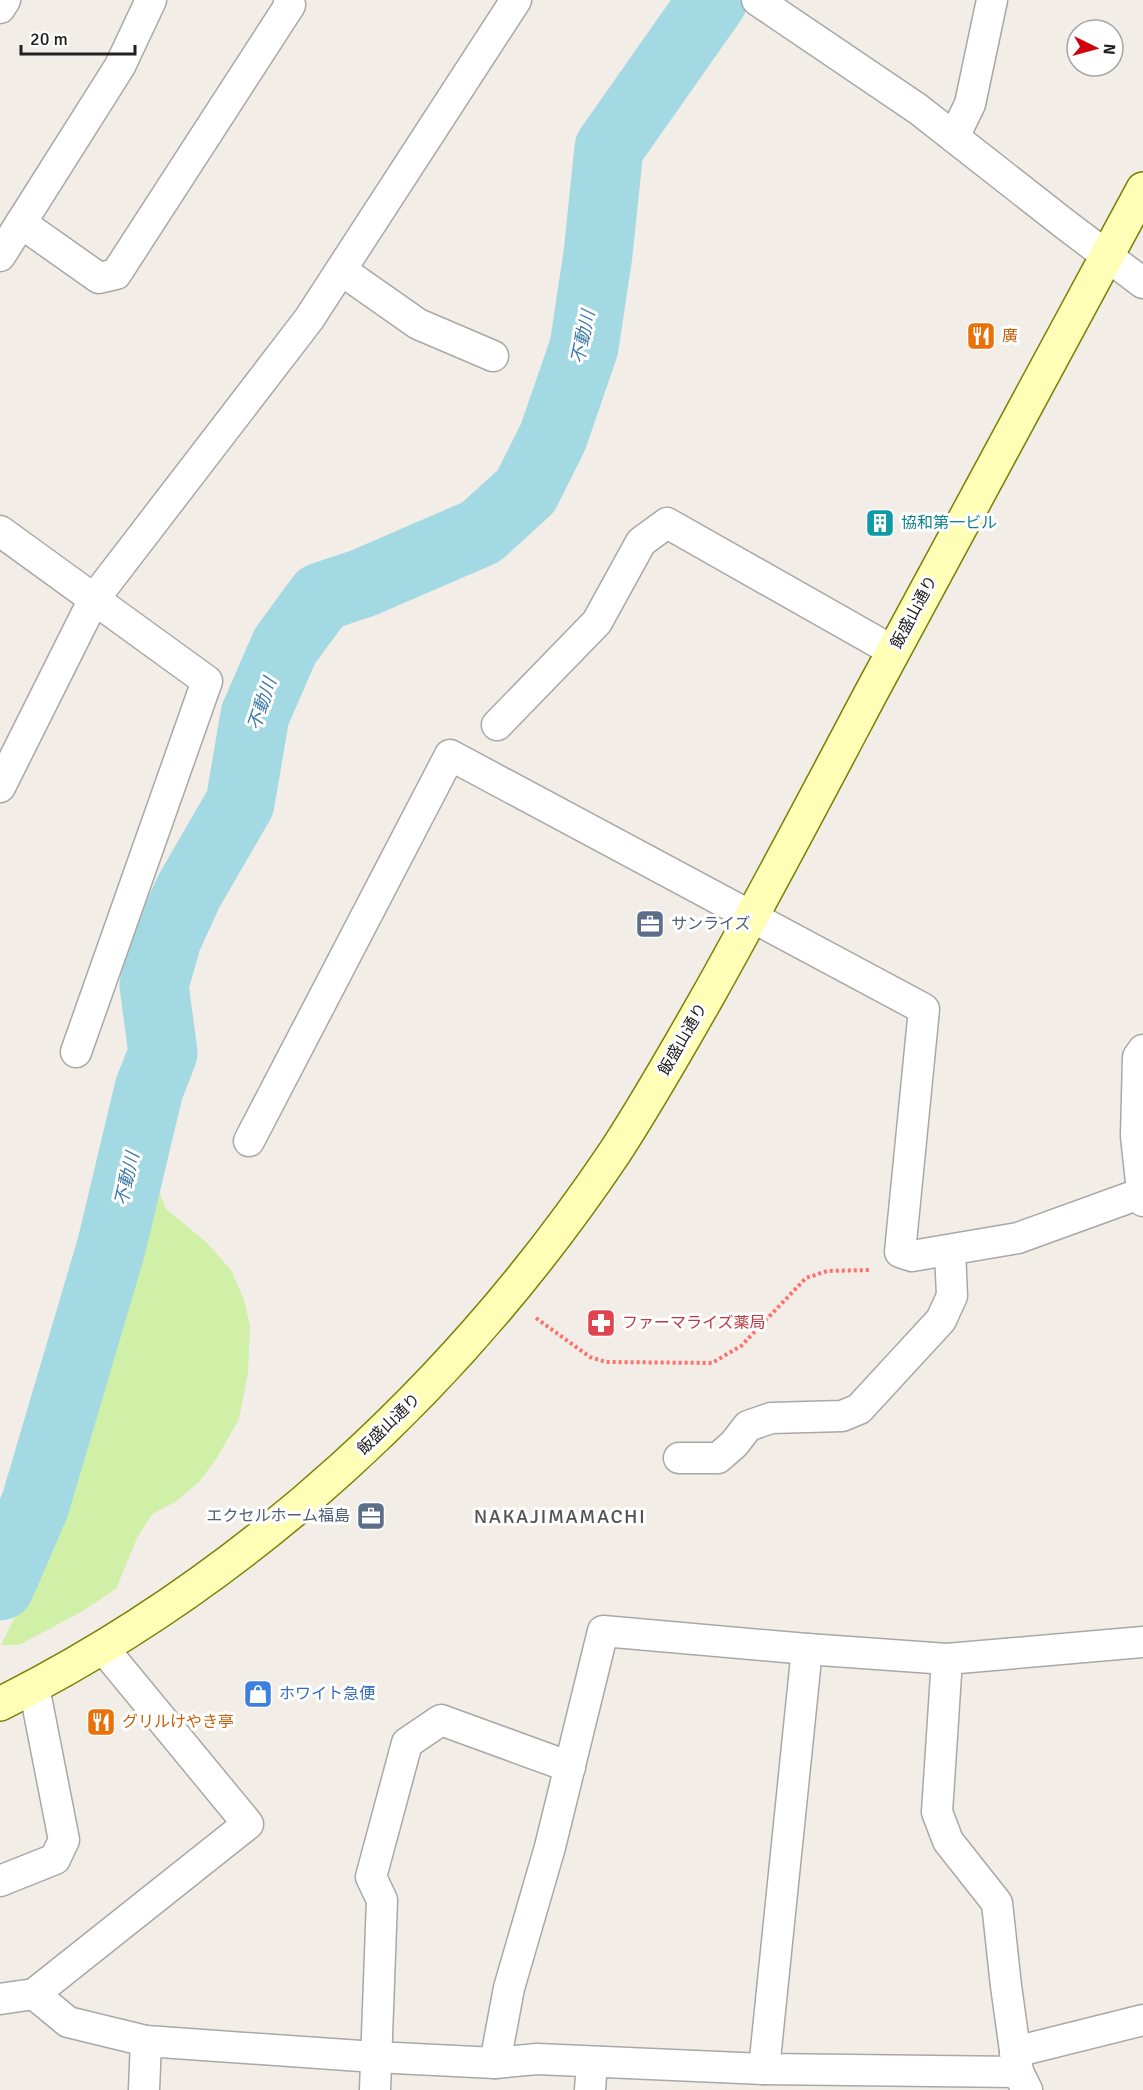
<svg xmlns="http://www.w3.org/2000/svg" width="1143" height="2090" viewBox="0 0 1143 2090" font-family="Signika,'Noto Sans JP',sans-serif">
	<rect width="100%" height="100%" fill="#f2ede6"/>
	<polygon fill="#d0f0a8" points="146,1182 158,1189 166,1209 206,1242 231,1270 244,1300 250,1326 248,1372 239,1419 218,1456 199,1482 175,1502 152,1514 137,1538 116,1589 81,1612 19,1645 1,1645 47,1553 79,1464 97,1369"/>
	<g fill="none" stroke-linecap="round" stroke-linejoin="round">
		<polyline stroke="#a3d9e3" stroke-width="69" points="0,1586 35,1505 111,1248 149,1089 163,1053 154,985 167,939 189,891 240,803 255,715 285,646 321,597 363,583 481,532 526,491 553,437 584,347 598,254 609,148 713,0"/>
		<g stroke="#a8a8a8" stroke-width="33">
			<g id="street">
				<polyline points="757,0 918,109 1066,225 1143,283"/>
				<polyline points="0,8 5,0"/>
				<polyline points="954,137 970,104 992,0"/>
				<polyline points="21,223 99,278 116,274 290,5 289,0"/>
				<polyline points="0,256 120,66 151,0"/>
				<polyline points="341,270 418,324 493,356"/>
				<polyline points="0,531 207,681 76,1052"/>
				<polyline points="497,725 597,622 641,542 667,523 893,651"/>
				<polyline points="0,787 94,599 309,319 516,0"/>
				<polyline points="1143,1050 1138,1057 1136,1136 1143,1201"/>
				<polyline points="249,1141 450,755 924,1009 900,1252 912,1256 1018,1238 1142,1193"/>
				<polyline points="679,1458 718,1458 734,1444 748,1426 771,1418 842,1416 859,1409 941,1320 952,1296 950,1250"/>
				<polyline points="947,1659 1143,1642"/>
				<polyline points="0,1881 55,1859 64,1840 34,1687"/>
				<polyline points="34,1994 68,2022 146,2041 375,2057 495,2063 537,2059 764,2069 1018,2072 1027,2090"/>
				<polyline points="0,1999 34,1994 248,1824 103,1648"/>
				<polyline points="1015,2052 1143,2020"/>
				<polyline points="495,2063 509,1988 550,1847 603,1631 807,1649 947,1659 937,1812 948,1841 997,1903 1006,1986 1018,2072"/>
				<polyline points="764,2069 807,1649"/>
				<polyline points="144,2090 146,2041"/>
				<polyline points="375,2090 382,1900 371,1877 407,1743 441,1720 570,1767"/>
				<polyline points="590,2090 592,2062"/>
			</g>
		</g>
		<g stroke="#797f00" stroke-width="36">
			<path id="secondary" d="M0,1704C249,1579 460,1383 615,1152C647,1103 676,1052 705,1001C762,900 816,797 871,693C960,525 1053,358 1143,189"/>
		</g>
		<polyline stroke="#ff706a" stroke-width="4" stroke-dasharray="3 3" stroke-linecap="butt" points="536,1318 590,1357 606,1362 712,1363 741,1346 806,1278 827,1271 870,1270"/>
		<use href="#street" stroke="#fff" stroke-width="30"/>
		<use href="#secondary" stroke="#fffeb7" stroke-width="33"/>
	</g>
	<defs>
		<g id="restaurant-square" transform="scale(1.5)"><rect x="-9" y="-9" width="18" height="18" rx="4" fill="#e8710a" stroke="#fff"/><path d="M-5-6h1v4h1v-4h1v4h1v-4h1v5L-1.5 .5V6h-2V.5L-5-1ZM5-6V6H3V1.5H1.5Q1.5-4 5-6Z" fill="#fff"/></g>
		<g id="building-square" transform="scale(1.5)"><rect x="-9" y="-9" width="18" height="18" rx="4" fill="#0f9aa8" stroke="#fff"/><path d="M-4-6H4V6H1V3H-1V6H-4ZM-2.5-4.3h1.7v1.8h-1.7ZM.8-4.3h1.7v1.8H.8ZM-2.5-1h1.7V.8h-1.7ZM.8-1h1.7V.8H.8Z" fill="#fff"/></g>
		<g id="office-square" transform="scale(1.5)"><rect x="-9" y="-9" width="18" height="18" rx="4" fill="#5c6f8a" stroke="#fff"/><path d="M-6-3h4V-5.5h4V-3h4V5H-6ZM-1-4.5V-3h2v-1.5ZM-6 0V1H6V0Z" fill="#fff"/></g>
		<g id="pharmacy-square" transform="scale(1.5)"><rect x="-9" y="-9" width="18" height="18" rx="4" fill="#e0444e" stroke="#fff"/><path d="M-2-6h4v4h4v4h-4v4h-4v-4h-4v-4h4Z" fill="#fff"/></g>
		<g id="shop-square" transform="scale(1.5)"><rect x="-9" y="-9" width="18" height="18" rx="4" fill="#3f7fe0" stroke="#fff"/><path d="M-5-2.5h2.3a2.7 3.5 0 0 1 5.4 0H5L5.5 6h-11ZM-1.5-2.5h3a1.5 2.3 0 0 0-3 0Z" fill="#fff"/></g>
	</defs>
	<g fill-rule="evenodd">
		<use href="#restaurant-square" x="981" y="336"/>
		<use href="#building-square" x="880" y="523"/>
		<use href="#office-square" x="650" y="924"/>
		<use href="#pharmacy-square" x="601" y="1323"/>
		<use href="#office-square" x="371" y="1516"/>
		<use href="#shop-square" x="258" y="1694"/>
		<use href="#restaurant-square" x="101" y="1722"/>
	</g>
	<g text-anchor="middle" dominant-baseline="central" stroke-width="6" stroke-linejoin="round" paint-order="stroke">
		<g font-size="16" fill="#c56008" stroke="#fff" text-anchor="start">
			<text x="1002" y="336">廣</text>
			<text x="122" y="1722">グリルけやき亭</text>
		</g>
		<g font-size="16" fill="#0d838f" stroke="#fff" text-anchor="start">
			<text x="901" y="523">協和第一ビル</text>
		</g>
		<g font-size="16" fill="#212121" stroke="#fff">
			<text transform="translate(914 612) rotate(-62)">飯盛山通り</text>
			<text transform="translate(683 1039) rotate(-60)">飯盛山通り</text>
			<text transform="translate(389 1424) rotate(-44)">飯盛山通り</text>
		</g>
		<g font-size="16" fill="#4e5e75" stroke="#fff" text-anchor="start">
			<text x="671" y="924">サンライズ</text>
			<text x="350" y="1516" text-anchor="end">エクセルホーム福島</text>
		</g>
		<g font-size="16" fill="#be3a42" stroke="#fff" text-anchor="start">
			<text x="622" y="1323">ファーマライズ薬局</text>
		</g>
		<g font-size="16" fill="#366cbe" stroke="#fff" text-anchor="start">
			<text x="279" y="1694">ホワイト急便</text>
		</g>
		<g font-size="18" font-style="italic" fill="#3d7aaa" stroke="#fff">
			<text transform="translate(583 337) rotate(-78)">不動川</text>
			<text transform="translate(262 704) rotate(-71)">不動川</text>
			<text transform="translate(127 1179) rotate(-77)">不動川</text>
		</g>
		<g font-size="20" letter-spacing="1.5" fill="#545454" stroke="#fff">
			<text x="560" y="1516">NAKAJIMAMACHI</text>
		</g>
	</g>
	<g transform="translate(1095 48) rotate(95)"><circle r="28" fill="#ffffff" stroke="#a6a6a6" stroke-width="1.5"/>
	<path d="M0-4.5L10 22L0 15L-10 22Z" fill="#d1000d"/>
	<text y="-9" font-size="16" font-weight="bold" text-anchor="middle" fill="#212121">N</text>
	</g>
	<path d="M21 45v9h114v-9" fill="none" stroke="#212121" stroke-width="3"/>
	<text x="30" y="45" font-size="18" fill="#212121" stroke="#ffffff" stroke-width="4.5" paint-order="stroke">20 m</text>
</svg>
